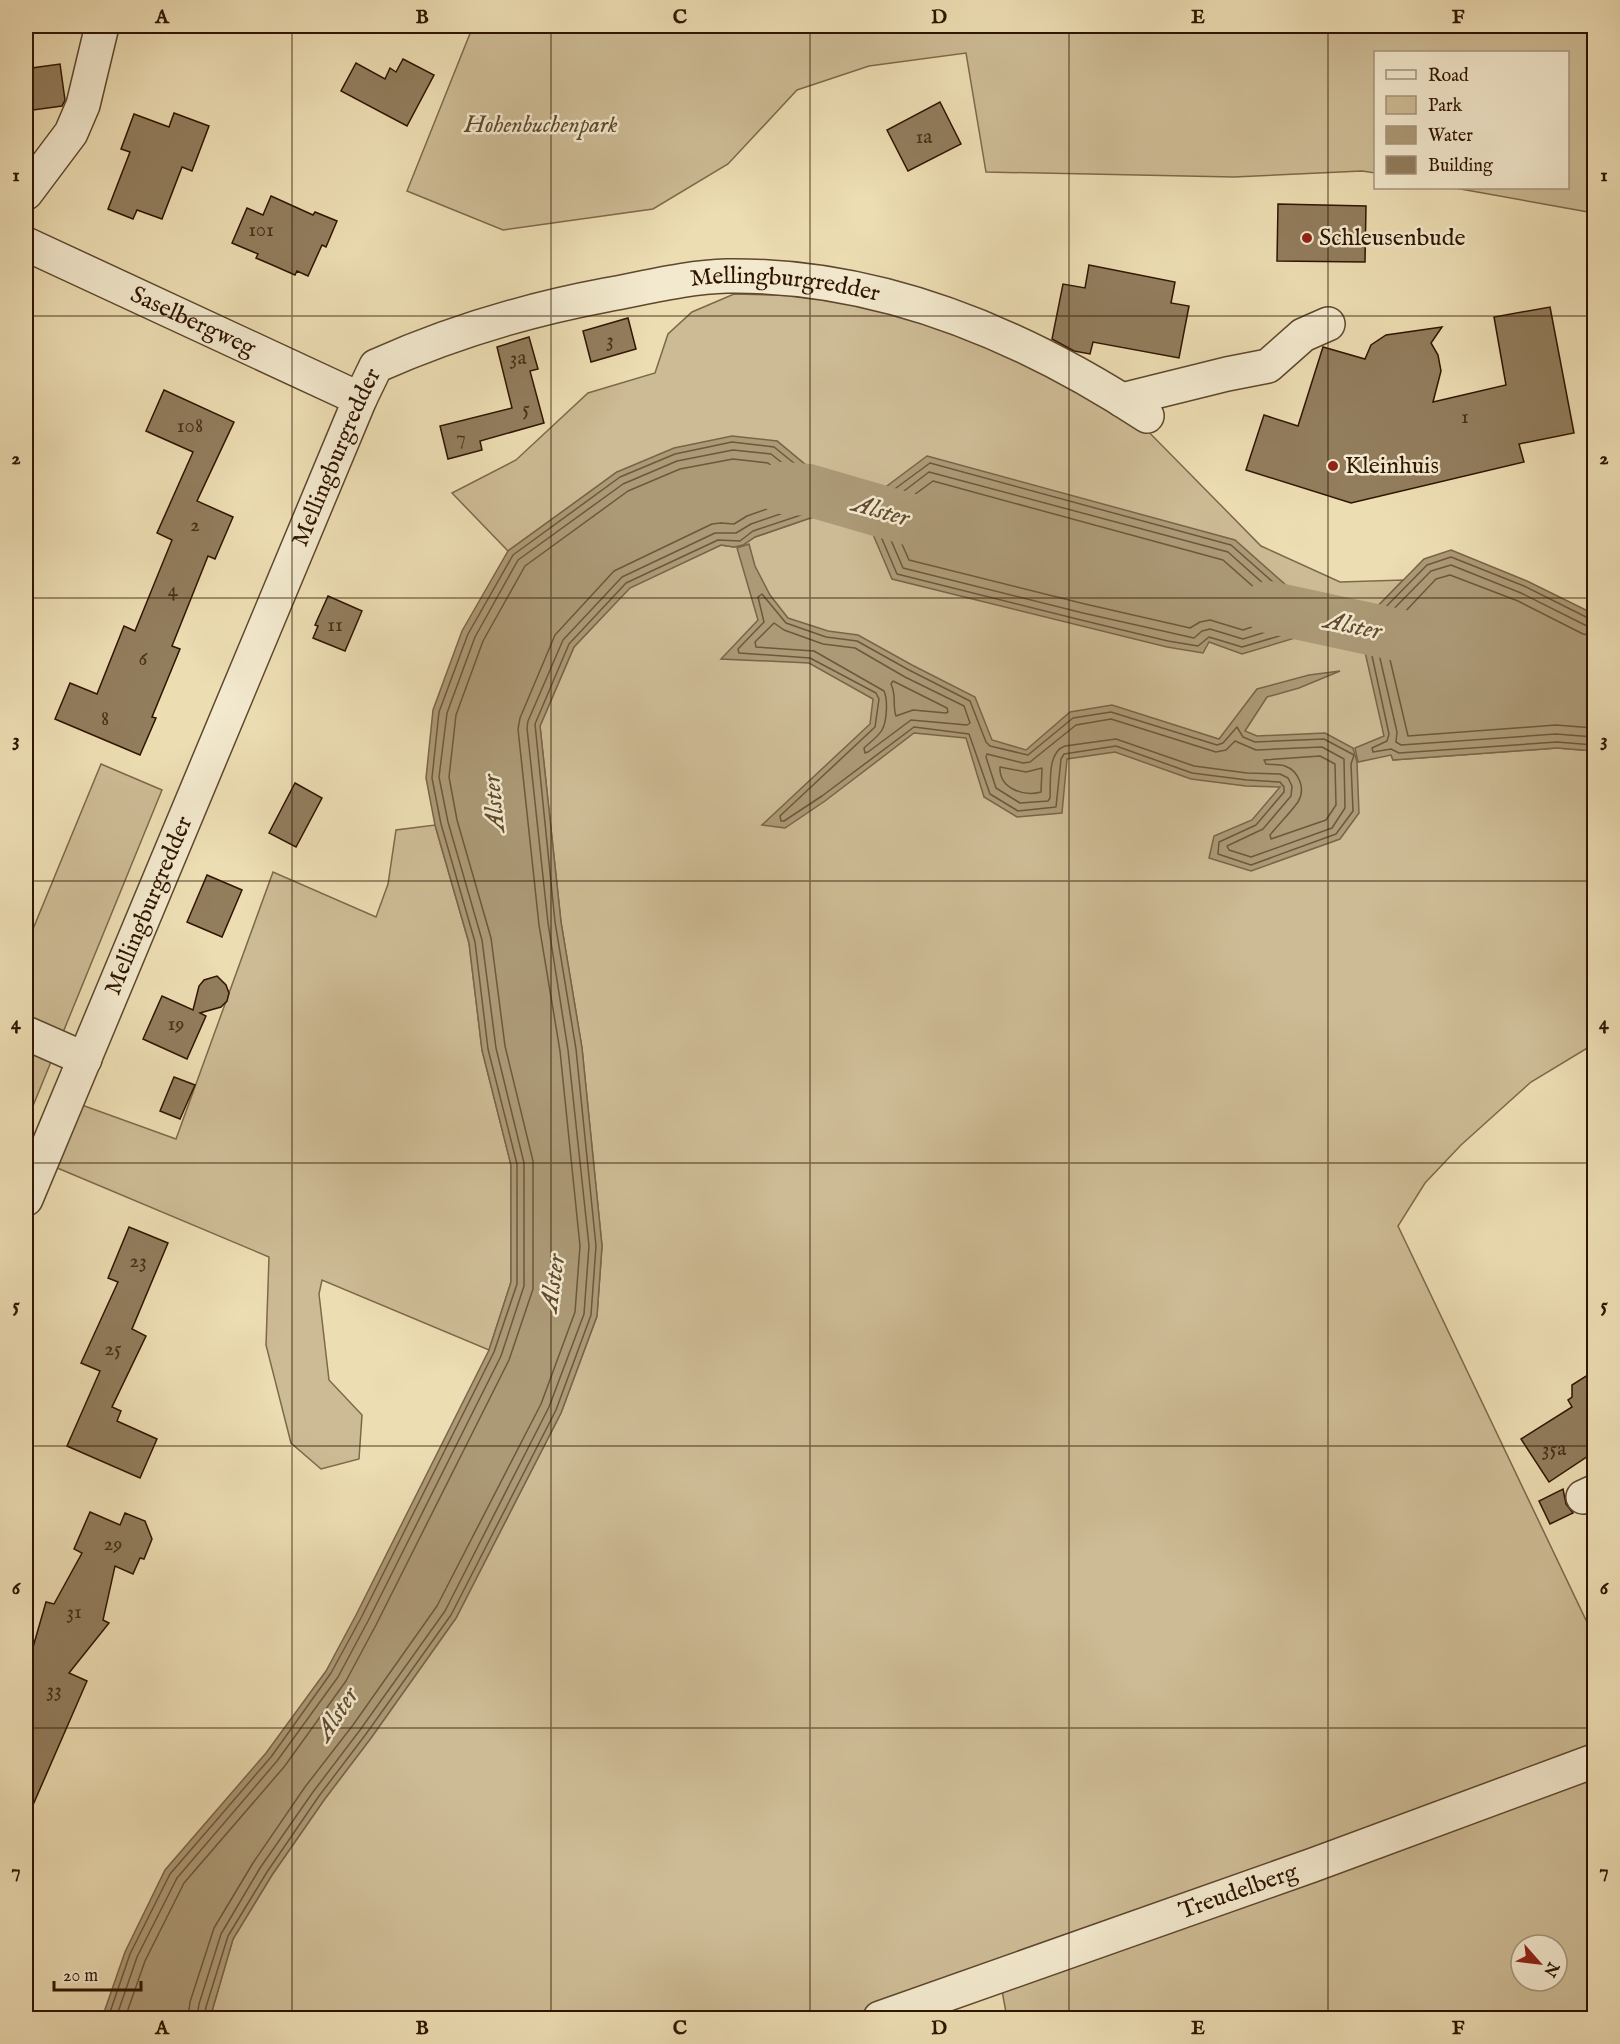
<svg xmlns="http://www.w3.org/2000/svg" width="1620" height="2044" viewBox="0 0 1620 2044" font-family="'IM FELL English',serif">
	<rect width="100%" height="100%" fill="#edddb3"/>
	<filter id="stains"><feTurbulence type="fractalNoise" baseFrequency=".00333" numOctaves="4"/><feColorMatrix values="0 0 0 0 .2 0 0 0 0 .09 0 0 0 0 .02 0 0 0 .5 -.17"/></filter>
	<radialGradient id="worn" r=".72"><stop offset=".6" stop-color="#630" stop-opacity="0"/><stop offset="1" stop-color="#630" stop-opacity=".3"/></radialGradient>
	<g fill="#cdbb95" stroke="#7e684a" stroke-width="1.5" fill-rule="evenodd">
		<polygon points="473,26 1594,26 1594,213 1455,188 1568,188 1568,52 1376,52 1375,173 1362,171 1234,177 986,172 966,53 869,66 797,90 728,164 653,209 503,230 407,191"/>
		<path d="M734,294L851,297L992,344L1133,416L1261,546L1340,582L1403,580L1368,616L1384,736L1393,760L1557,748L1594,751V1044L1531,1082L1461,1145L1425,1183L1398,1226L1594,1637V1751L1592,1781L1594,1785V2018H1007L1001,1985L907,2018H210L233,1939L272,1875L324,1800L371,1738L456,1618L561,1413L597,1316L602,1246L582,1048L561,922L540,726L574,647L630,587L721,545L734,547L743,545L755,537L822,514L850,515L855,491L818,475L777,441L617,472L508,551L452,493L516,460L588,393L655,373L668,334L692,312ZM1521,1945H1557V1981H1521Z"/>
		<polygon points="101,764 162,790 26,1123 26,946"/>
		<polygon points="435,825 469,943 482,1050 511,1165 511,1282 489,1350 322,1280 319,1294 329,1380 362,1415 359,1459 321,1469 291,1443 266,1345 269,1257 55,1167 79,1104 176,1139 273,872 376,917 388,884 396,830"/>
	</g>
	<g fill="#ac9976" stroke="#7a6447" stroke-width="1.5">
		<polygon points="732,436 777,441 818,475 855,490 850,515 822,514 755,537 743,545 734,547 721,545 630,588 574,647 540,726 561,922 582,1048 602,1246 597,1316 561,1413 456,1618 371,1738 324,1800 272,1875 233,1939 210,2018 102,2018 125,1952 165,1870 266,1753 326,1671 356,1615 489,1350 511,1282 511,1165 482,1050 469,943 435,825 426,778 433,710 462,631 508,551 617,472 674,448"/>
		<polygon points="927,456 1235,540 1303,600 1344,611 1339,624 1338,637 1308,634 1242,654 1209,642 1203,653 1167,647 892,579 866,518 871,498"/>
		<polygon points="749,544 755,566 770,595 788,618 828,631 858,635 912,665 975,697 992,740 1026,750 1070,712 1112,705 1219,739 1257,689 1309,675 1340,671 1299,688 1267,697 1245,731 1257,736 1325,733 1353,748 1357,762 1359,813 1340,839 1251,871 1209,858 1214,836 1252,820 1280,787 1246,786 1191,779 1115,752 1067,759 1062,813 1017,817 984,797 966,738 914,733 825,801 785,828 762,825 870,724 873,699 809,663 721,659 758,620 737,548"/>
		<polygon points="1451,550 1527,581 1594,614 1594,751 1557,748 1393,760 1391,755 1358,762 1355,748 1384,736 1363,643 1349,638 1350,626 1356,614 1368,616 1424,559"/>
	</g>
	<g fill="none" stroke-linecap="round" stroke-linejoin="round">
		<g stroke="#6e573b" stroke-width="1.5">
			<polygon points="930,463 1231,545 1299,605 1334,615 1333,628 1330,630 1306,628 1242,647 1209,637 1198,646 1168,641 1081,620 897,574 873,518 877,502"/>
			<polygon points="929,472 1228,552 1294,611 1306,615 1307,619 1243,639 1210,629 1202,631 1194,638 1083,613 903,568 881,517 883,507"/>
			<polygon points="933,481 1223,560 1283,613 1284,616 1243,630 1210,620 1200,622 1190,628 1085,604 909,560 890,517 891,512"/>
			<polygon points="762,594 786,623 826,637 857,641 909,670 970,701 986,742 990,746 1028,755 1073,718 1111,712 1217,745 1223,743 1237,727 1243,737 1255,742 1324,739 1354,755 1351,764 1353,811 1336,834 1251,865 1218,854 1219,842 1256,825 1284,792 1284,787 1280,782 1247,780 1192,773 1116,746 1064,754 1061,759 1056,807 1018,811 990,794 969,734 914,727 822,796 784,821 781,821 780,816 875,727 879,699 876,693 810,658 739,653 738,649 764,622 758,597"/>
			<polyline points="1594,619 1590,619 1524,586 1451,557 1427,565 1372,621 1359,622 1356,632 1369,642 1389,734 1387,741 1372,748 1373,752 1391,749 1399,753 1557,742 1594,745"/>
			<path d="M774,623L784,630L823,644L855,648L905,677L964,706L970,723L967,725L911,720L868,752L865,753L864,748C869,743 878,737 882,730C887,721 888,700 884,691L814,651L756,647L755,642Z"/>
			<polyline points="1594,627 1587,626 1521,593 1451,565 1431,571 1372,631 1376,641 1397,732 1396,742 1401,745 1556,734 1594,737"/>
			<polyline points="1594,636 1583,634 1518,601 1450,575 1436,579 1384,634 1408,736 1556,725 1594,728"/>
			<path d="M893,681L947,708L948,712L946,713L913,710L896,716C892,705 897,697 891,684Z"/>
			<path d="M1111,719L1216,752L1226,750L1235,741L1256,750L1322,747L1344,759L1345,808L1332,828L1251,857L1229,850L1227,846L1263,829L1291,796L1292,786L1288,778L1280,774L1247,773L1194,766L1116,739L1065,746C1047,752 1051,782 1050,798L1048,801L1020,803L996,788L986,757L987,754L1023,763L1030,762L1076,725Z"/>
			<path d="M1320,756L1335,764L1336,805L1326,820L1271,839L1270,835C1279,824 1290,813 1298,802C1306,789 1299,771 1285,766C1279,764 1272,765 1266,764L1264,760Z"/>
			<path d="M1000,767L1026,772L1042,768L1041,792C1023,797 999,788 1000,767Z"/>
			<polyline points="108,2018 130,1954 170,1874 271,1757 331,1673 361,1618 494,1352 517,1284 517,1164 488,1049 475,942 441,824 432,778 439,712 468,634 513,555 620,477 675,454 732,442 774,447 815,480 847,493 845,508 819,509 753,531 740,541 718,540 626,583 569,644 535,724 555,922 576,1049 596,1246 591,1315 556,1410 451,1615 366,1734 319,1796 267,1872 228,1936 206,2007 204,2018"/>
			<polyline points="116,2018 137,1957 177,1878 277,1761 338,1677 368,1621 501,1356 524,1286 524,1163 496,1048 482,940 448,822 439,777 447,713 475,637 518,560 623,484 677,461 733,450 771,454 810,485 833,495 833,500 818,501 751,524 736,533 715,533 622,577 563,640 528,721 527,728 548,923 568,1050 589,1246 584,1314 549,1407 445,1611 360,1730 313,1792 260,1868 221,1934 199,2004 197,2018"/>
			<polyline points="125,2018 145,1961 184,1883 284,1767 346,1681 376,1625 509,1360 533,1289 533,1161 505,1046 491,938 457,820 449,777 456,715 483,641 525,566 628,491 680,469 733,459 768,463 804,492 804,496 747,516 734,524 721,523 712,524 614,571 555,635 520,718 518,729 539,925 560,1051 580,1246 575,1312 541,1404 437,1606 353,1725 305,1787 253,1863 214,1928 190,2002 188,2018"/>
		</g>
		<g stroke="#ac9976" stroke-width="52">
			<polyline points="782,488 808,490 939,528"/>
			<polyline points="1268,607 1421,640"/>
		</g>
	</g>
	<g fill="#927d5d" stroke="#2f1500" stroke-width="1.5">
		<polygon points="403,59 434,75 407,126 341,91 356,63 385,79 390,68 396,72"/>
		<polygon points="60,64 65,100 62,106 26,111 26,75 33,74 32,68"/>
		<polygon points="940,102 961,144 908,171 887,130"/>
		<polygon points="174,113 209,126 192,171 182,167 162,219 137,210 133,219 108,209 130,152 121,149 134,114 169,127"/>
		<polygon points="271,196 313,215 315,212 337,221 326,247 322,245 308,276 297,271 295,275 270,264 256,258 258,254 232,243 247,208 263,215"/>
		<polygon points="1278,204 1366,206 1365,262 1277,261"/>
		<polygon points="1089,265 1175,282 1171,303 1189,306 1179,358 1093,342 1090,354 1074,351 1052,339 1063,284 1085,288"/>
		<polygon points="1550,307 1574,433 1519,444 1524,462 1351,503 1246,470 1264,415 1298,426 1323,347 1365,359 1371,345 1386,335 1442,327 1431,343 1438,355 1441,371 1433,402 1506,385 1494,317"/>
		<polygon points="628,318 636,349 591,362 583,331"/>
		<polygon points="529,337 538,369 530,371 544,423 480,441 482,450 448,459 440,426 512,408 497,347"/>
		<polygon points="164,390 234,422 197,501 233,517 215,559 208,556 172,646 180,649 152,717 156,718 140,755 55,719 70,683 97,694 124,626 135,631 172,540 157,533 193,452 146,431"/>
		<polygon points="328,596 362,611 345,651 313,638 318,626 315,625"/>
		<polygon points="295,783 322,798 296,847 269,833"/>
		<polygon points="207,875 242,890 222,937 187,922"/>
		<polygon points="217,976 226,985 229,993 227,1001 221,1007 200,1013 206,1016 187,1059 143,1039 162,996 193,1010 199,986 204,980"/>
		<polygon points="174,1077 195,1085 180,1119 160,1111"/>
		<polygon points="129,1227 168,1243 132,1329 146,1336 112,1407 121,1411 117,1421 157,1439 140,1478 67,1446 100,1371 81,1363 118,1282 108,1278"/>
		<polygon points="1594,1371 1594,1452 1549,1482 1521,1439 1572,1407 1568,1400 1572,1397 1572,1385"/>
		<polygon points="1563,1489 1566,1504 1573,1513 1550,1524 1539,1501"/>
		<polygon points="90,1512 120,1525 125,1513 145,1521 152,1539 144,1559 140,1558 133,1574 115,1566 103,1620 109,1623 69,1673 87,1681 26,1821 26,1659 29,1661 46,1602 54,1604 82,1553 74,1549"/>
	</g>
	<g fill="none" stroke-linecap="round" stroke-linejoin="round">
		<g stroke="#5e472d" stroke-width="36">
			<g id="minor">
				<polyline points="26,193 71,133 83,105 102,26"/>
				<path id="s1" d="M26,244L360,399"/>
				<polyline points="1122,400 1227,374 1268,366 1303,335 1328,324"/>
				<polyline points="26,1033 85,1059"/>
				<path id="s2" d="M26,1199L360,399L376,366C450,333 526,310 606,295C645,288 686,277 727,276C879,274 1022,334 1147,416"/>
				<polyline points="1583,1497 1594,1492"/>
				<path id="s3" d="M880,2018L1313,1865L1594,1761"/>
			</g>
		</g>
		<use href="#minor" stroke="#f3e9ce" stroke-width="33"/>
	</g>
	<path fill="none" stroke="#2f1500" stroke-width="1.5" stroke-opacity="0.55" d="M292,26V2018M551,26V2018M810,26V2018M1069,26V2018M1328,26V2018M26,316H1594M26,598H1594M26,881H1594M26,1163H1594M26,1446H1594M26,1728H1594"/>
	<g fill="#8f2418" stroke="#f3e9ce" stroke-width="2">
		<circle cx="1307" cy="238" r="6"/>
		<circle cx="1333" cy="466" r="6"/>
	</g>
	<g text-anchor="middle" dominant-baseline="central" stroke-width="5" stroke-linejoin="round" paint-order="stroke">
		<g font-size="21" fill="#482f17">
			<text x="924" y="137">1a</text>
			<text x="261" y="230">101</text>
			<text x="610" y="340">3</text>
			<text x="518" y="358">3a</text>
			<text x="526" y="409">5</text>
			<text x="1465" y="417">1</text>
			<text x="190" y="426">108</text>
			<text x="461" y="438">7</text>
			<text x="195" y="525">2</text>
			<text x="173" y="590">4</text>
			<text x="335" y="625">11</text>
			<text x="143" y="659">6</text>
			<text x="105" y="719">8</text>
			<text x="176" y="1024">19</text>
			<text x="138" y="1261">23</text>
			<text x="113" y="1349">25</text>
			<text x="1554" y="1449">35a</text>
			<text x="113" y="1544">29</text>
			<text x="74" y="1612">31</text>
			<text x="54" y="1690">33</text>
		</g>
		<g font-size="24" font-style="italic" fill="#5e472d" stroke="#f3e9ce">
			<text x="541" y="125">Hohenbuchenpark</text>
		</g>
		<g font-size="24" fill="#2f1500" stroke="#f3e9ce" text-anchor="start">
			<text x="1319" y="238">Schleusenbude</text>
			<text x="1345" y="466">Kleinhuis</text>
		</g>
		<g font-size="24" fill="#2f1500" stroke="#f3e9ce">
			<text stroke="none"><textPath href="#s2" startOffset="1326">Mellingburgredder</textPath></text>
			<text stroke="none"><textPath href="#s1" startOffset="184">Saselbergweg</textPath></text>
			<text stroke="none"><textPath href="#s2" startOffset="804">Mellingburgredder</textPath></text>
			<text stroke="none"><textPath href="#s2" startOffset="318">Mellingburgredder</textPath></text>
			<text stroke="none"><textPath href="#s3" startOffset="380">Treudelberg</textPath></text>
		</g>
		<g font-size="26" font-style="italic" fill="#614a2f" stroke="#f3e9ce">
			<text transform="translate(881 511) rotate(16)">Alster</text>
			<text transform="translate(1353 626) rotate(12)">Alster</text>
			<text transform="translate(494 803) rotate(-95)">Alster</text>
			<text transform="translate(553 1283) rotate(-82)">Alster</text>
			<text transform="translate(337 1714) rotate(-57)">Alster</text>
		</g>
	</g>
	<rect width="1620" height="2044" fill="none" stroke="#edddb3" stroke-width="66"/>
	<rect x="1374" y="51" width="195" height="138" fill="#f3e9ce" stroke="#a5947c" stroke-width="1.5"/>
	<rect x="1386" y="70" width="30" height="9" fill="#f3e9ce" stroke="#a5947c" stroke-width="1.5"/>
	<text x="1428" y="81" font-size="18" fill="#2f1500">Road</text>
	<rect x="1386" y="96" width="30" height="18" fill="#cdbb95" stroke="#a5947c" stroke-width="1.5"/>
	<text x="1428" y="111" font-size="18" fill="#2f1500">Park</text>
	<rect x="1386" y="126" width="30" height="18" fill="#ac9976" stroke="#a5947c" stroke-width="1.5"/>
	<text x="1428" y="141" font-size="18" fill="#2f1500">Water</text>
	<rect x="1386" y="156" width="30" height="18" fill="#927d5d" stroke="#a5947c" stroke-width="1.5"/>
	<text x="1428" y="171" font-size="18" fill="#2f1500">Building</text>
	<g transform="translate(1539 1963) rotate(118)"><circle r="28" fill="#f3e9ce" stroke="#a5947c" stroke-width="1.5"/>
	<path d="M0-4.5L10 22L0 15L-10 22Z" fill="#8f2418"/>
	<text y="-9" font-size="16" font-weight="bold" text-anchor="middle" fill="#2f1500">N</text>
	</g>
	<path d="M54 1981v9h87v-9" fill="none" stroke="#2f1500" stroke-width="3"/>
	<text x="63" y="1981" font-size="18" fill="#2f1500" stroke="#f3e9ce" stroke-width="4.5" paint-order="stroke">20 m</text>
	<rect x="33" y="33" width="1554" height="1978" fill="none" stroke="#2f1500" stroke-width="2"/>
	<g font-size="20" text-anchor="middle" font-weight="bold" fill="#2f1500">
		<text x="162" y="23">A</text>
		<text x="422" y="23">B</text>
		<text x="680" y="23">C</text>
		<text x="939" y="23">D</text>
		<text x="1198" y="23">E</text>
		<text x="1458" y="23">F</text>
		<text x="16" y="181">1</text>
		<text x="1604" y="181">1</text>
		<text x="16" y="464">2</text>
		<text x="1604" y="464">2</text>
		<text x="16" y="746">3</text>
		<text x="1604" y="746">3</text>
		<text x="16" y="1029">4</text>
		<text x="1604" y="1029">4</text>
		<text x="16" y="1311">5</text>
		<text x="1604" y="1311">5</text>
		<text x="16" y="1594">6</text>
		<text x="1604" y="1594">6</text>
		<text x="16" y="1877">7</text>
		<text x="1604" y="1877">7</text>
		<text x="162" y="2034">A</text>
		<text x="422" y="2034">B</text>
		<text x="680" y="2034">C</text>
		<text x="939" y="2034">D</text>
		<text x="1198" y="2034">E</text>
		<text x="1458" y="2034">F</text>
	</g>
	<rect width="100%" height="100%" filter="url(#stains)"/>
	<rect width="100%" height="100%" fill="url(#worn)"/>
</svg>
